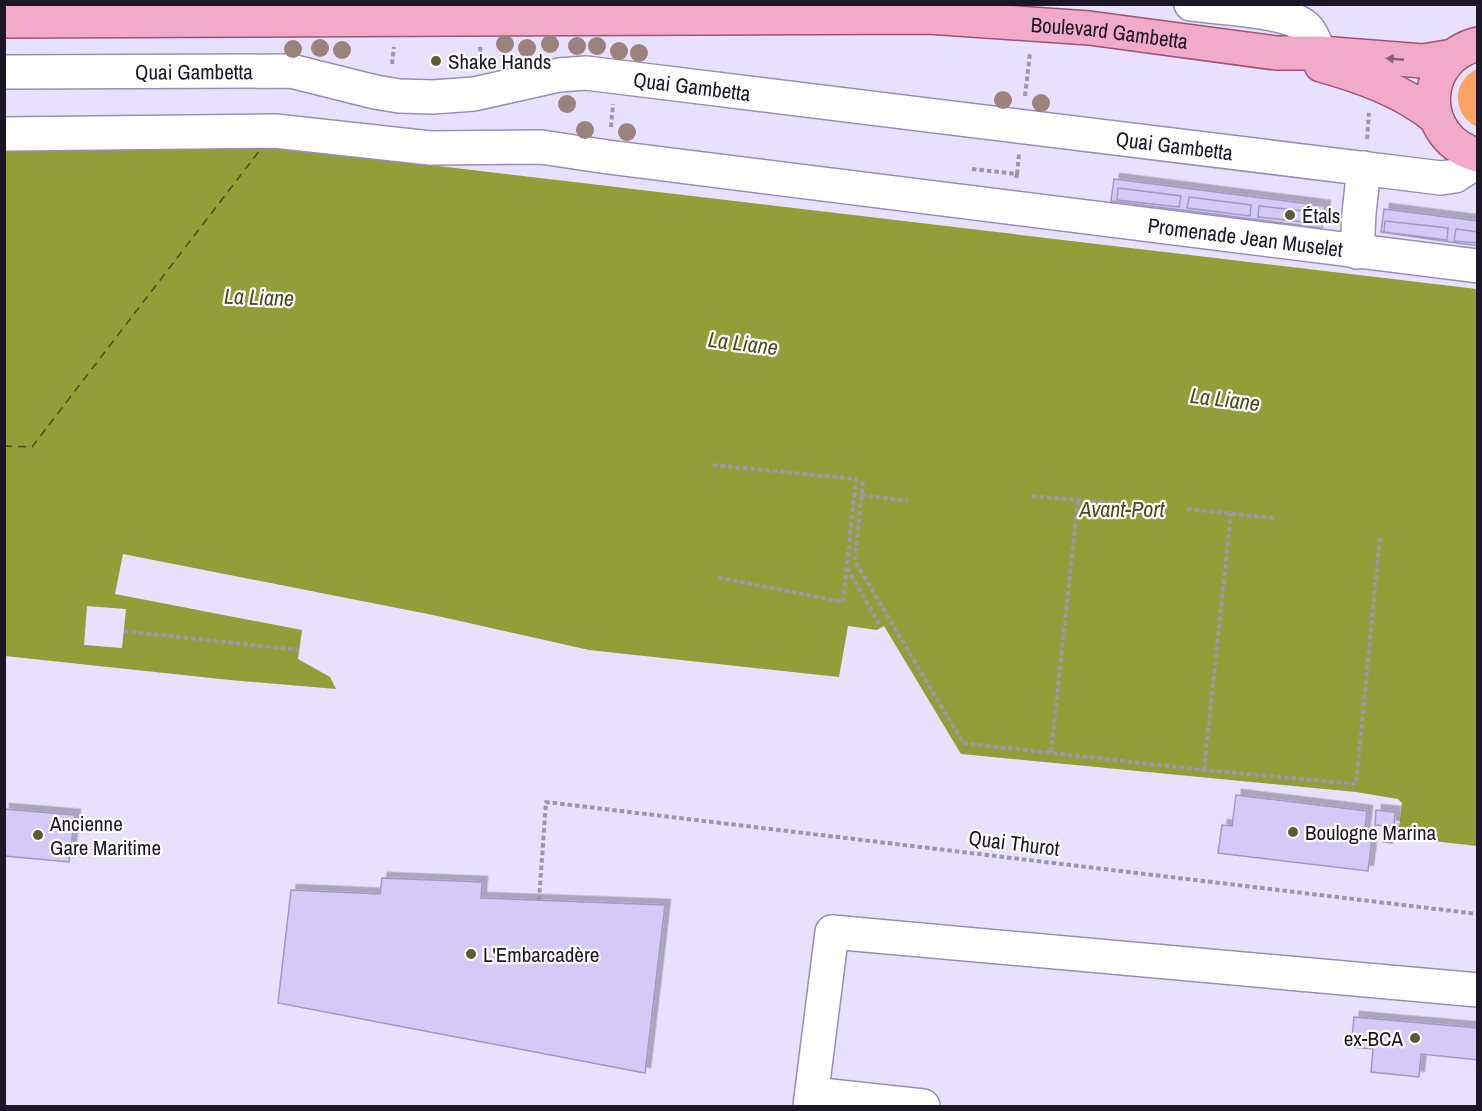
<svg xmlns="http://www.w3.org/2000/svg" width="1482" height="1111" viewBox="0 0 1482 1111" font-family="'Archivo Narrow',sans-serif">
	<defs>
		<filter id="shadow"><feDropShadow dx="5.5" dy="-5.5" stdDeviation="0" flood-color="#0004"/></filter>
	</defs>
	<rect width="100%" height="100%" fill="#e7e1fd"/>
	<path fill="#fda363" d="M1477,69V127C1452,115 1451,81 1477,69Z"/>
	<polygon fill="#929e37" points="270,146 1477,289 1477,846 1398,837 1402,803 1398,799 1356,792 961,754 884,626 877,630 848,626 839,677 589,650 433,615 123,554 115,594 302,630 298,659 330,677 336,689 230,680 5,656 5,147"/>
	<polygon fill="#e7e1fd" points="87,606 126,609 122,648 84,645"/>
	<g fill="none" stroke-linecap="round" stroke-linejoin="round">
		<polyline stroke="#474d18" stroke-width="1.5" stroke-dasharray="8 6" stroke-linecap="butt" points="4,446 32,447 263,146"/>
	</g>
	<g fill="#d4c9f7" stroke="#a298c4" stroke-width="1.5" filter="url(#shadow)">
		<polygon points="1114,179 1325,206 1322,228 1111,201"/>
		<polygon points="1118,188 1181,196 1179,207 1117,200"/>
		<polygon points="1189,197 1251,205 1250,216 1187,208"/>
		<polygon points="1259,206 1322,213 1320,224 1258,217"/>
		<polygon points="1384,209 1478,221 1478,246 1381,232"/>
		<polygon points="1385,221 1448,228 1447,240 1384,232"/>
		<polygon points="1456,229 1478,232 1478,243 1454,241"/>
		<polygon points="1236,795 1367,811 1364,837 1372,838 1368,871 1218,853 1222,825 1232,826"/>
		<polygon points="4,809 75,815 69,862 4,856"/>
		<polygon points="1376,810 1395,812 1394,826 1375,825"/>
		<polygon points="1385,829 1393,830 1392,843 1383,842"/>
		<polygon points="382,878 482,882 481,898 665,905 645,1073 278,1003 291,890 380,894"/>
		<polygon points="1354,1017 1478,1028 1478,1060 1421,1054 1419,1077 1371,1072 1373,1049 1351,1047"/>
	</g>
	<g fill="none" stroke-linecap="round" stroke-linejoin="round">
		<g stroke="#988eb9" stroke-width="36">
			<g id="minor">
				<path d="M1191,4C1218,8 1282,10 1303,25C1312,31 1315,44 1320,53"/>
				<path id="s1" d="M4,72L291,71L375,92L399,96L433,97L474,94L559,75L586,73L1441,178L1455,176L1478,161"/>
				<path id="s2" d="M4,134L275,131L430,148L541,147L608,157L1478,266"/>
				<polyline points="1357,252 1359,213 1364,168"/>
				<polyline points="812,1094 923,1106"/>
				<polyline points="810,1106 832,932 1478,990"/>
			</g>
		</g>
		<g stroke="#a05278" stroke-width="36">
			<g id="major">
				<path id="s3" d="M4,21L928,17L1089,28L1276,53H1320L1423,61L1453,56"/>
				<path d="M1478,44C1418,59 1419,140 1478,155"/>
				<path d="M1321,65C1360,76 1404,91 1436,118"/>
			</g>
		</g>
		<g stroke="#9b96ad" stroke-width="4" stroke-dasharray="4.5 3" stroke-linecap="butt">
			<polyline points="480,47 482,63"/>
			<polyline points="392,64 394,47"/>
			<polyline points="1025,96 1030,53"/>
			<polyline points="611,127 613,104"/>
			<polyline points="1367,139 1369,113"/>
			<polyline points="972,169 1017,174 1016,179"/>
			<polyline points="1017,174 1019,154"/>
			<polyline points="713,465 856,479 843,602 715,577"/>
			<polyline points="863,481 855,561 963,743 1204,770 1356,784 1380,537"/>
			<polyline points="861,495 908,501"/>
			<polyline points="1032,496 1124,504"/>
			<polyline points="1187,509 1274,518"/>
			<polyline points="847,568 881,627"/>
			<polyline points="124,631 299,650"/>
			<polyline points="1051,752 1078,500"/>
			<polyline points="1204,770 1231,513"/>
			<polyline points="539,900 546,802 1478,914"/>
		</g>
		<use href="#minor" stroke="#fff" stroke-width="33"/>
		<use href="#major" stroke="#f1aac8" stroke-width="33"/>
	</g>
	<g fill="#9c827d">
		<circle cx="505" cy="44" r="9"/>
		<circle cx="550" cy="44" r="9"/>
		<circle cx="577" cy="46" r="9"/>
		<circle cx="597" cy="46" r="9"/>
		<circle cx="320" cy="48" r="9"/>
		<circle cx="527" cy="48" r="9"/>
		<circle cx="293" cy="49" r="9"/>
		<circle cx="342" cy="50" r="9"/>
		<circle cx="619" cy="51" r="9"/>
		<circle cx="639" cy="53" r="9"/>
		<circle cx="1003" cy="100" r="9"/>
		<circle cx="1041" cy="103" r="9"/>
		<circle cx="567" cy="104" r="9"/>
		<circle cx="585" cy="130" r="9"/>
		<circle cx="627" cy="132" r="9"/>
	</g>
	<defs><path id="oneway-solid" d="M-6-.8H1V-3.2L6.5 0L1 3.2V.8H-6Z" transform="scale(1.5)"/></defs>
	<use fill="#866078" href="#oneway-solid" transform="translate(1395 59) rotate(-175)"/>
	<g fill="#575d2b" stroke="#fff" stroke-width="2">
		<circle cx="436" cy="61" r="6"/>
		<circle cx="1290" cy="215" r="6"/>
		<circle cx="1293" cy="832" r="6"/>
		<circle cx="38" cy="835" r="6"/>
		<circle cx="471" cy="954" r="6"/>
		<circle cx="1415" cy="1038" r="6"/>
	</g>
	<g text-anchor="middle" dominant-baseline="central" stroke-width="4.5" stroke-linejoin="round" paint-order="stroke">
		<g font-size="21" fill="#1b1727" stroke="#fff">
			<text stroke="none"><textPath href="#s3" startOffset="1106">Boulevard Gambetta</textPath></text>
			<text stroke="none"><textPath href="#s1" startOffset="190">Quai Gambetta</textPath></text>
			<text stroke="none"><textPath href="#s1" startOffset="694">Quai Gambetta</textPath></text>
			<text stroke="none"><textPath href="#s1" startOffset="1180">Quai Gambetta</textPath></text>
			<text stroke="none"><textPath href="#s2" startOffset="1248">Promenade Jean Muselet</textPath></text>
			<text transform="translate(1014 843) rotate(7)">Quai Thurot</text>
		</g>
		<g font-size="21" fill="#1b1727" stroke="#fff" text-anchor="start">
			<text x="448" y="61">Shake Hands</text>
			<text x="1302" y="215">Étals</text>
			<text x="50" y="823">Ancienne<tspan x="50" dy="24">Gare Maritime</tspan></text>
			<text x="1305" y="832">Boulogne Marina</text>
			<text x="483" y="954">L'Embarcadère</text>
			<text x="1403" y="1038" text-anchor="end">ex-BCA</text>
		</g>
		<g font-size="22" font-style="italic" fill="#474d18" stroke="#fff">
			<text transform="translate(259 297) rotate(2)">La Liane</text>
			<text transform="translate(743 343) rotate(7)">La Liane</text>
			<text transform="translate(1225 399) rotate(7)">La Liane</text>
			<text x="1122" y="509">Avant-Port</text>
		</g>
	</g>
	<rect width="1482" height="1111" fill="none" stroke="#1b1727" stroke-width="12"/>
</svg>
